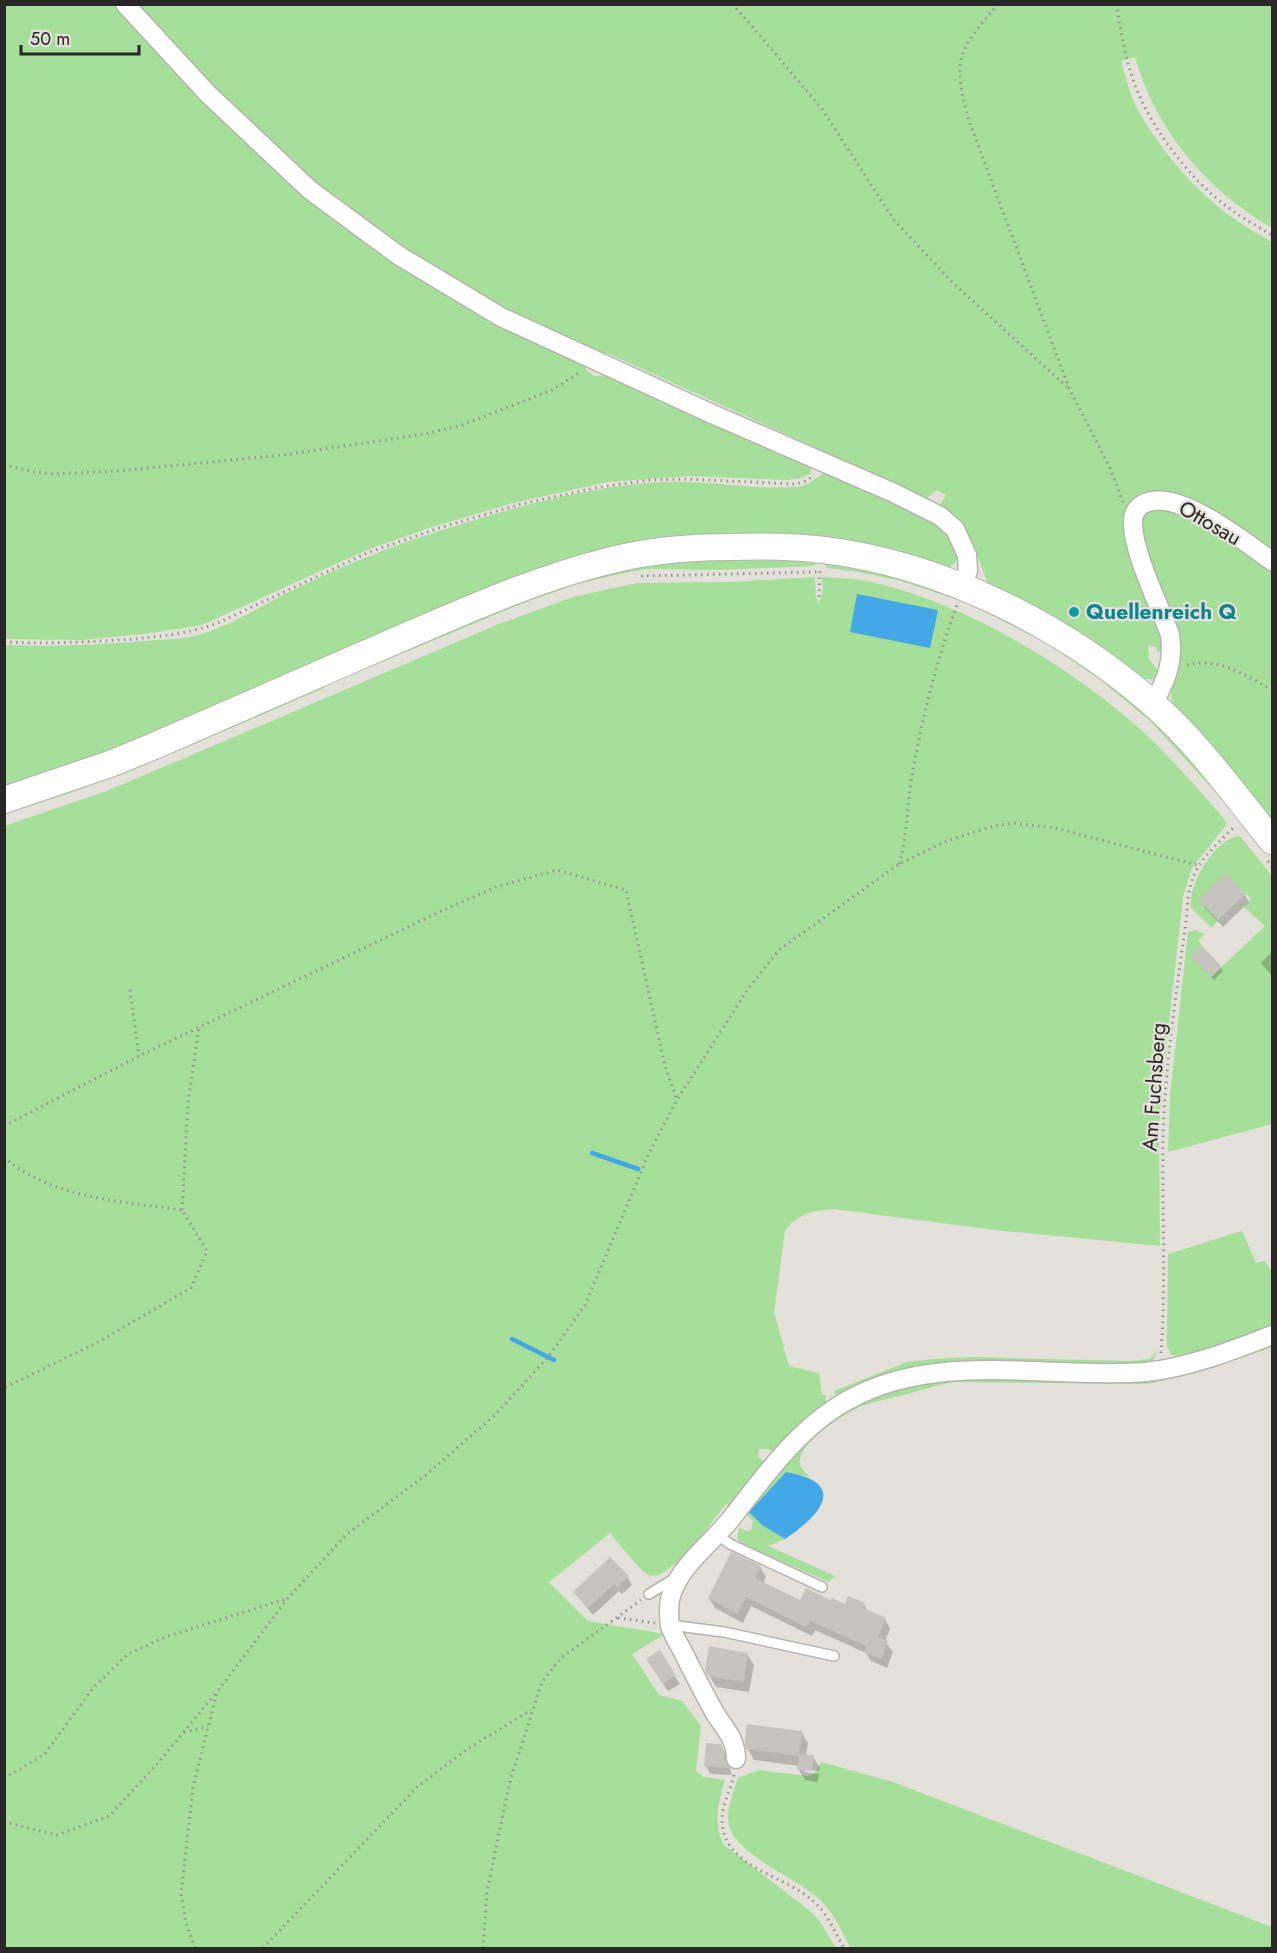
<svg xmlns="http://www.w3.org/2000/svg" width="1277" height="1953" viewBox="0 0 1277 1953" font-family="Jost,sans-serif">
	<rect width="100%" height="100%" fill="#e3e1da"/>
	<g fill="#a5df99">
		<path d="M4,5H1272V228C1206,189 1156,131 1135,57L1121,61C1126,78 1130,96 1139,112C1162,152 1196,192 1233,218C1245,227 1259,234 1272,242V820L1172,705L1171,688L1176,674L1163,651L1157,652V647L1148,646L1149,659L1157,669L1158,673L1153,679C1137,681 1125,667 1113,658C1074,628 1033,605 988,584C977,553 966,525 940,505L946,495L937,490L927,498L607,353L585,363L586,370L594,376L608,375L812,467L810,474L801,478L787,480L688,476L608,482L513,503L432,527L369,549L202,625L152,633L82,640L5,639Z"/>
		<path d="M829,473L927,516L946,530L958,553L956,562L948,568H944L636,545L140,742L5,790L4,645C52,647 97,645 145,641C158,639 172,640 185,638C221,632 261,606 293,590C336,569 381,550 427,535C501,511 587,485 665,482C709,480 753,490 796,487C811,486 817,474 829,473Z"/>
		<polygon points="740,557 810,560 817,564 813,566 717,570 648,569 630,572 580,583 521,604 334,682 334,680 474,619 578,580 647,565"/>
		<polygon points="828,563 916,581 971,604 901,581 858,572 827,568 825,565"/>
		<path d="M815,577L816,597L819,604L823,588L822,577C837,578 853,578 867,581C963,602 1067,664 1140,729C1169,755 1195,786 1221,815L1227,824L1192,868L1183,897L1161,1094L1159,1134L1160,1246L995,1230L834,1209C813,1211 798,1213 785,1231L774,1312L789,1366L819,1373L822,1395L825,1394L827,1406L776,1453L768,1449H759L758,1457L767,1464L731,1506L726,1504C715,1518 668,1584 649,1575C640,1571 618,1542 610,1533L549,1582L588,1621L665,1634L632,1654L659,1695L682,1701L701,1726L696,1771L704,1777L725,1780C718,1805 713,1818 723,1844L810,1911L819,1920L836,1948H5L4,826L107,791L499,624L573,597L637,583L731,582Z"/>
		<polygon points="982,605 1094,670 1179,742 1234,812 1150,721 1098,678 1049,645 977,607"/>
		<polygon points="326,685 324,688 173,753 165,754"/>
		<polygon points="152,760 148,764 76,791 5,814 4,809"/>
		<path d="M1240,836L1272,876V1124L1168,1152L1170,1096L1188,932L1196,930L1204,934L1198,941L1202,946L1192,956L1211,977L1265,926L1244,907L1251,899L1226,874L1199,900L1218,920L1212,928L1191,908C1187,885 1216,837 1240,836Z"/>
		<path d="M1242,1231L1256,1263L1265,1261L1270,1269L1272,1268V1326C1246,1336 1198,1358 1171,1355L1167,1346L1168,1254Z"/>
		<path d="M1272,1340V1347L1206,1370L1148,1384L956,1382C939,1384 923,1390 907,1394C892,1398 876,1401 862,1406C846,1412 791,1447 801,1467C803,1471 808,1475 810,1477L786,1472L762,1525L785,1539L768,1546L835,1576L829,1582L745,1545L737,1539L739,1528L747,1531L751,1530L753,1521L745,1513L799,1444L855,1402L934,1377L1105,1378Z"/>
		<path d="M1157,1350C1155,1360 1151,1364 1142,1366L1034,1364L837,1399L834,1391L907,1362L934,1359L971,1357L1130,1361L1150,1359Z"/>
		<path d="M821,1762L893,1782L1272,1927V1948H851C843,1935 836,1917 825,1905C804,1879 727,1854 728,1818C728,1804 734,1791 738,1778L759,1770L807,1776L814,1774Z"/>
	</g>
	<g fill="#45a8e6">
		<polygon points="857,594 938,610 930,648 850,632"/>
		<path d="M786,1472C849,1483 821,1515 785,1539L762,1525L749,1512Z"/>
	</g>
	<g fill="#0003">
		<polygon points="1244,894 1249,902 1223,927 1205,908 1200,900"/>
		<polygon points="1272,952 1272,976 1261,963"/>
		<polygon points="1195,960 1221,968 1223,971 1214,980"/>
		<polygon points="760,1567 766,1577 763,1584 801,1602 831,1602 846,1606 864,1604 868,1612 885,1619 890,1629 885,1641 893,1652 887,1668 871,1661 866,1653 815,1630 812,1636 751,1606 743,1623 715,1608 709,1598"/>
		<polygon points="627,1577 632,1585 622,1594 619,1591 593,1615 575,1593"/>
		<polygon points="659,1652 680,1684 668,1691 652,1667"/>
		<polygon points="747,1654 754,1665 749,1692 716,1687 706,1670"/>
		<polygon points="801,1732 808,1743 806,1756 813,1757 820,1768 819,1771 804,1769 804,1772 819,1774 818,1782 805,1780 798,1769 799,1766 754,1760 748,1749"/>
		<polygon points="721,1745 725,1754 732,1775 710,1774 706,1766"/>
	</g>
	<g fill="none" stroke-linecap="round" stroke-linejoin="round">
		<g stroke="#45a8e6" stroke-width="4.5">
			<polyline points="592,1153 638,1169"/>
			<polyline points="512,1339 554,1360"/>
		</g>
	</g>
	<g fill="#c6c4be">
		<polygon points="1226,873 1246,894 1218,920 1198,900"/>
		<polygon points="1202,946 1222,967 1211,977 1191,956"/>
		<polygon points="731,1552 761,1566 755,1578 800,1600 806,1588 830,1600 832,1598 845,1604 848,1596 865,1603 863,1608 886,1618 878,1637 888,1641 881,1659 864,1652 866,1646 810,1621 806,1627 746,1597 737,1614 708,1598"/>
		<polygon points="610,1557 629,1576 617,1587 614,1584 588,1608 573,1592"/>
		<polygon points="709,1646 748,1653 744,1682 708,1676 705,1670"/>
		<polygon points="660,1650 676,1675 663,1684 646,1659"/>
		<polygon points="747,1724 802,1731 799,1754 814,1755 812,1771 797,1770 799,1756 746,1749 745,1743"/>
		<polygon points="706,1743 721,1744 725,1760 729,1768 704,1766"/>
	</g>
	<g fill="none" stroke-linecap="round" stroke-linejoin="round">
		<g stroke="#b6b4ae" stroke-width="12">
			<g id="lane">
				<polyline points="718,1535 730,1544 822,1587"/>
				<polyline points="649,1594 674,1579"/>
				<polyline points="670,1625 724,1632 834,1656"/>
			</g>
		</g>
		<g stroke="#b6b4ae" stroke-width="21">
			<g id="street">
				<polyline points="125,4 208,94 310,190 398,255 501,317 710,413 894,493 940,516 955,529 967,555 968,570 963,588"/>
				<path d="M1153,704C1166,681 1174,662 1170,635C1160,606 1132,551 1133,522C1133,514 1136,508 1143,504C1177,486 1244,542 1272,561"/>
				<path d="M736,1759C736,1740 726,1730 716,1715C704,1694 693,1672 682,1650C678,1643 673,1634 670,1626C669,1621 669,1613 669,1608C670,1573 709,1546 730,1520C761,1481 792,1436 835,1408C927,1347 1043,1380 1146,1372C1187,1368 1234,1350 1272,1335"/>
			</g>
		</g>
		<g stroke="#b6b4ae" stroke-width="28">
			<path id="secondary" d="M4,800L110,764L154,746C235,711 316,675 397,640C465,611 533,580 604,562C645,551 687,547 729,547C761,546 793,546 824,550C941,564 1064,626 1152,703C1198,743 1234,794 1272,841"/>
		</g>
		<g stroke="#94938e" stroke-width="3" stroke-dasharray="1.5 4.5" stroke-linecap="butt">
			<polyline points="732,4 745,18 822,109 894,220 952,282 1067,387"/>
			<path d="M998,4C957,53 952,58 969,121L1069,388L1110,468L1123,502"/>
			<path d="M1116,4C1121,31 1125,59 1135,85C1151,128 1189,178 1226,206C1240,217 1257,226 1272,235"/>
			<polyline points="4,465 35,472 54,474 117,471 283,455 425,434 462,425 552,390 580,372"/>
			<polyline points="641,576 818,572"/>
			<polyline points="819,597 820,569"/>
			<path d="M4,642C48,644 90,642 134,639C163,636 193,633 220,622L367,553L439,528L521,504L600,487L650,480L685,479L795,484L806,481L813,476"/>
			<path d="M1187,665C1219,657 1245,675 1272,690"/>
			<polyline points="1268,861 1272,867"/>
			<path d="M899,864C907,837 907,810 911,782C921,722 936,662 957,605"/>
			<polyline points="130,990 139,1056"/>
			<polyline points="4,1126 139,1056 439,912 496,887 557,870 626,890 665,1066 677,1100"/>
			<path d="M4,1157C49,1198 125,1202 182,1210L207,1251L191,1288L100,1341L4,1388"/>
			<polyline points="182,1210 188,1103 199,1027"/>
			<path d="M1161,1353C1166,1281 1162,1210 1163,1138C1165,1063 1177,989 1187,914C1188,868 1204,857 1235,826"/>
			<polyline points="618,1618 655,1623"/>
			<polyline points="184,1732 208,1727"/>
			<path d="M734,1775C731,1790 722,1804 722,1820C723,1869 785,1874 814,1902C828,1914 835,1933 844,1948"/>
			<polyline points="4,1778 44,1755 93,1688 128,1654 168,1636 286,1599"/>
			<polyline points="4,1822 57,1835 109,1816 159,1762 215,1694"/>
			<polyline points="195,1948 187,1927 181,1894 193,1787 217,1692 288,1598 347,1534 427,1474 496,1414 548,1357 585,1305 650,1151 677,1100 748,989 779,950 899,864 944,842 993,826 1014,823 1055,828 1197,865"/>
			<polyline points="263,1948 418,1786 469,1748 531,1710"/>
			<polyline points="483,1948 487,1892 510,1781 542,1682 561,1658 641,1600"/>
		</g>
		<use href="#lane" stroke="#fff" stroke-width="9"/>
		<use href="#street" stroke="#fff" stroke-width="18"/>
		<use href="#secondary" stroke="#fff" stroke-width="26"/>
	</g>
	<circle fill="#0f9aa8" stroke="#e3e1da" stroke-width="2" cx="1074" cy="612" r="6"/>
	<g text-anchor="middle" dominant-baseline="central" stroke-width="4.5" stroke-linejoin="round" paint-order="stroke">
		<g font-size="21" fill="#282725" stroke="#e3e1da">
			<text transform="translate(1210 523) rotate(30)">Ottosau</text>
			<text transform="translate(1154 1087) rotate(-86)">Am Fuchsberg</text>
		</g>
		<g font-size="21" font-weight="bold" fill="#0d838f" stroke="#e3e1da" text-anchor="start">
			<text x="1086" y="612">Quellenreich Q</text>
		</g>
	</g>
	<rect width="1277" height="1953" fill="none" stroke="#282725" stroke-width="12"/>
	<path d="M21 45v9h118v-9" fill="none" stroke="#282725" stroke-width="3"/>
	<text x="30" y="45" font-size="18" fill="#282725" stroke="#e3e1da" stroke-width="4.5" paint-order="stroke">50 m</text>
</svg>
